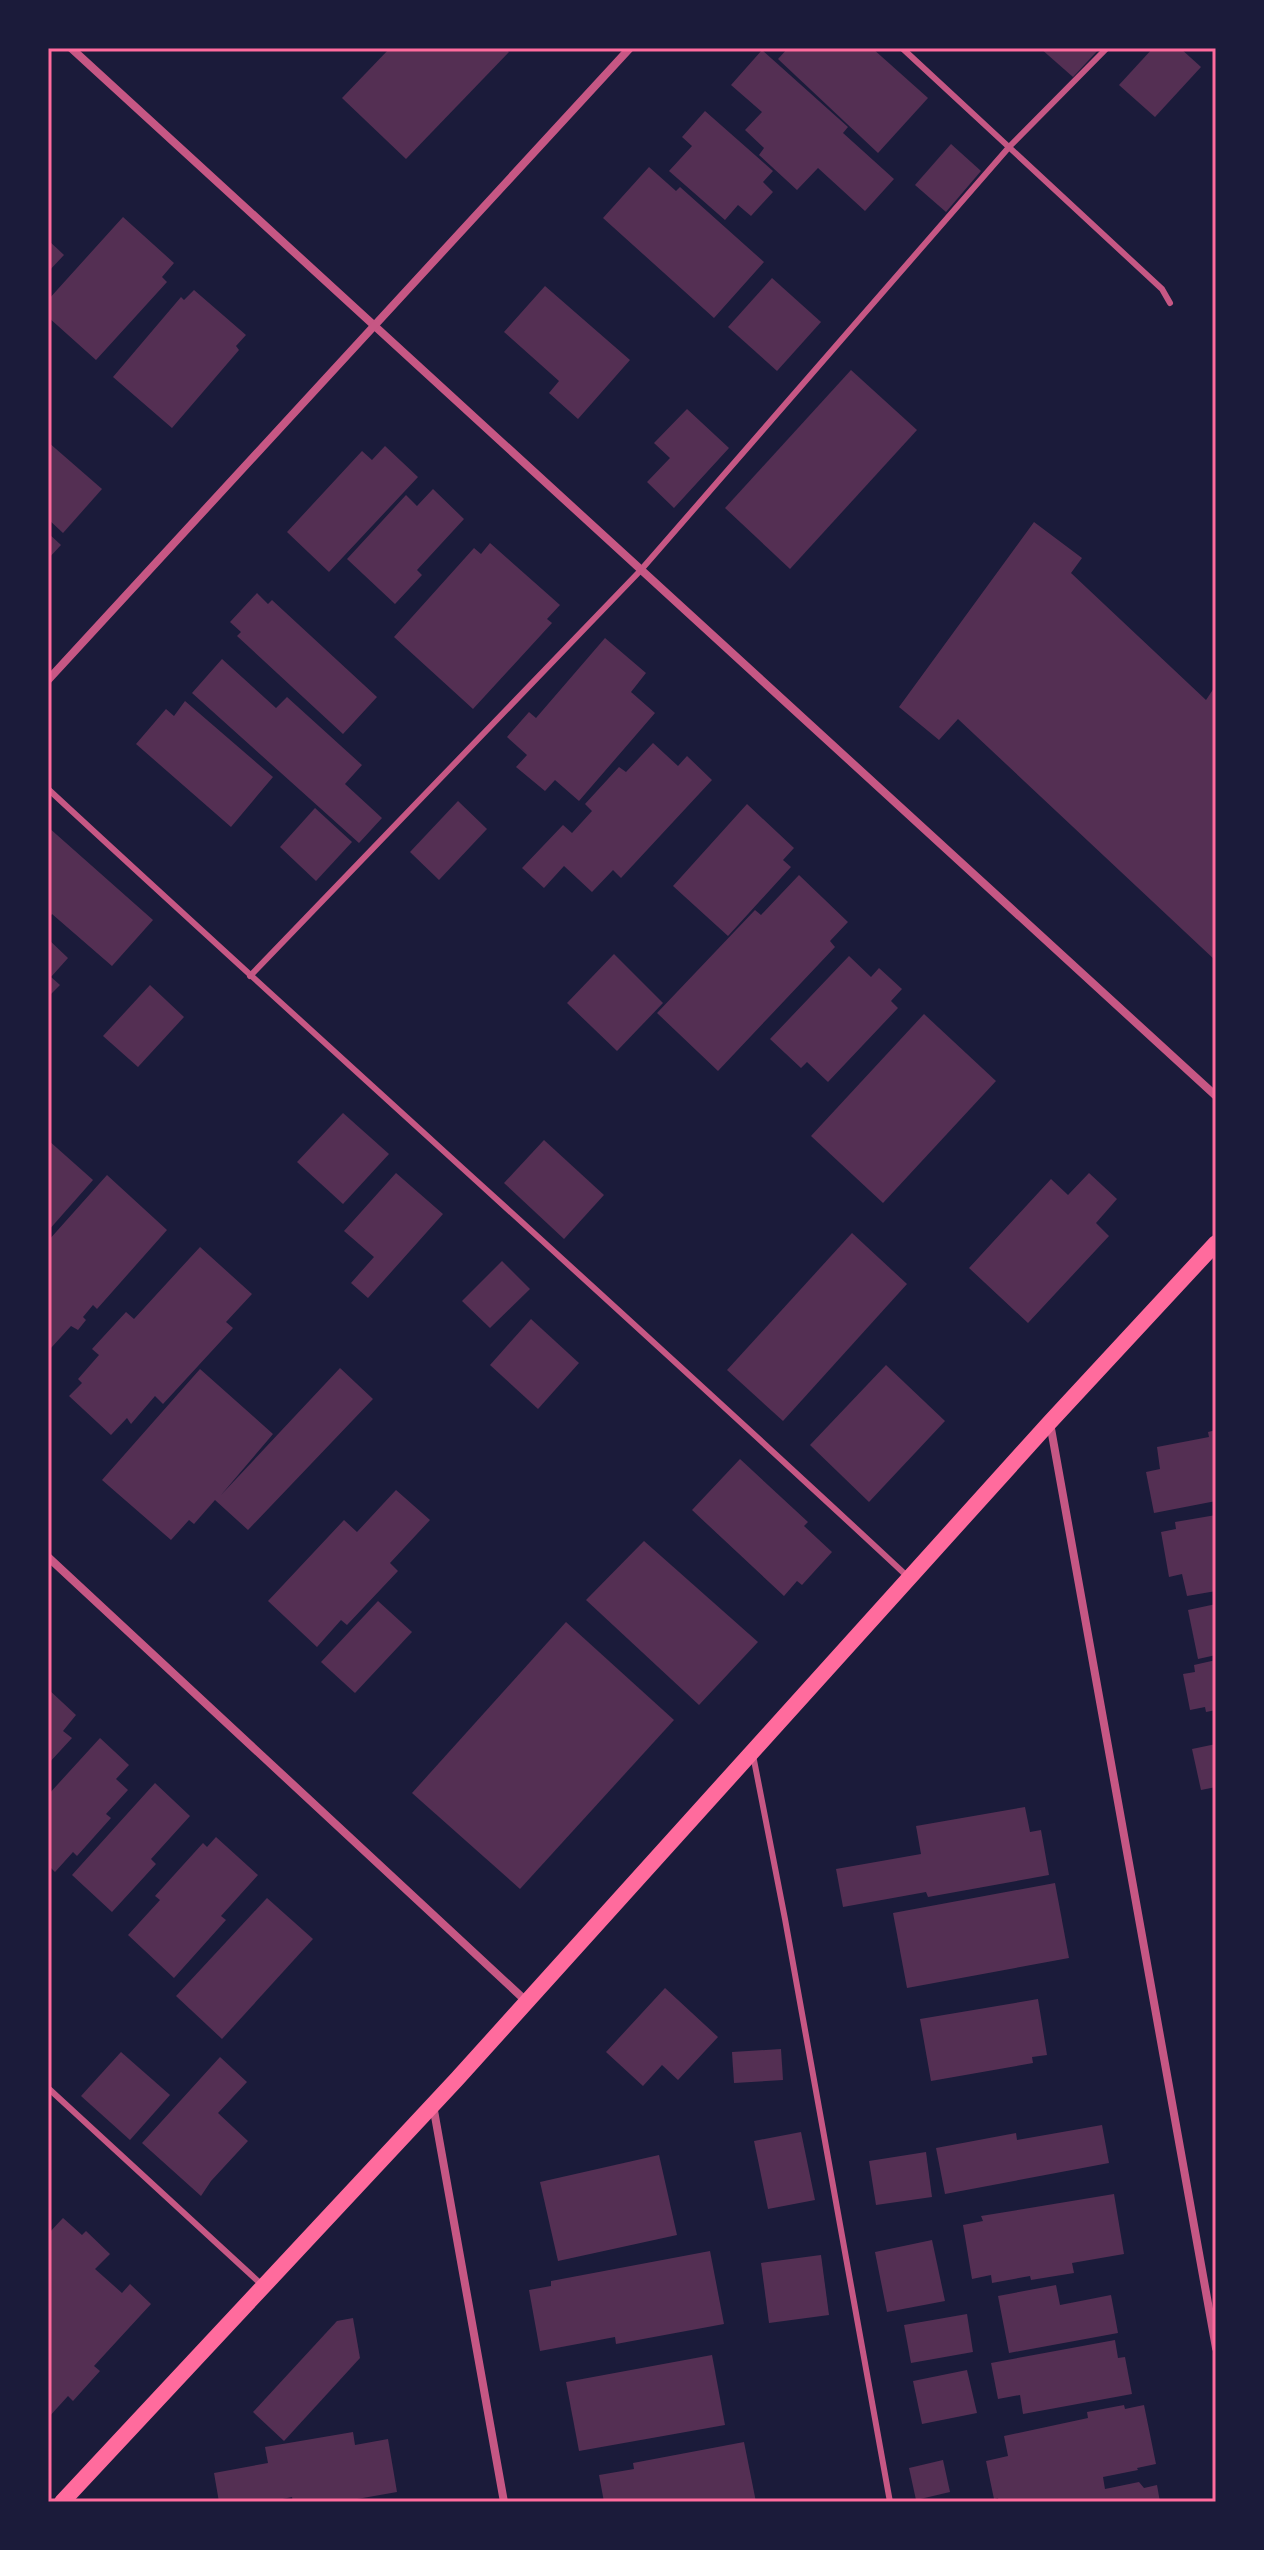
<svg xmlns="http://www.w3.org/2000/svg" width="1264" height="2550" viewBox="0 0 1264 2550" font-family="'Nunito Sans',sans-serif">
	<rect width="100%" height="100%" fill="#1b1b3a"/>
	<g fill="#542f53">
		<polygon points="390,48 504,48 509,52 406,159 342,98"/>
		<polygon points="788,48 872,48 928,98 878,153 778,59"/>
		<polygon points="1040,48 1100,48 1073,77"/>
		<polygon points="1153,48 1180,48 1201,67 1155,117 1119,85"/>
		<polygon points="762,50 848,127 843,133 894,179 865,211 818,168 797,190 759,155 764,148 745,130 762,112 731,85"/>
		<polygon points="705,111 773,171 763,182 773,192 751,216 738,205 725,220 669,171 692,146 682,137"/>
		<polygon points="951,144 981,171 946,212 915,185"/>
		<polygon points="649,167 676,191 680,187 764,262 714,318 603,218"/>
		<polygon points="123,217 174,263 162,277 167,282 96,360 48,317 48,300"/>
		<polygon points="48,240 64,255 48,272"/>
		<polygon points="772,278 821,322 777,371 728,327"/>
		<polygon points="545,286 630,360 578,419 549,393 559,381 504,332"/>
		<polygon points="194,290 246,335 236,346 239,350 172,428 113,377 181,297 184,300"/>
		<polygon points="851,370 917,430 790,569 725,508"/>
		<polygon points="687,409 729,448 674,508 647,482 670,458 654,443"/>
		<polygon points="48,442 102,489 63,533 48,519"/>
		<polygon points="385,446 418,477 329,572 287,532 362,451 372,460"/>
		<polygon points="433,489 464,519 417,570 422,575 395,604 347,559 406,495 417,506"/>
		<polygon points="1034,522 1082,558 1071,573 1206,700 1216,685 1216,961 958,719 939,740 899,707"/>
		<polygon points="48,533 61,545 48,559"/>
		<polygon points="490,543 560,605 547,619 552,623 473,709 394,637 474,548 481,554"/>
		<polygon points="257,593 268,604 272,600 377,697 343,734 237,636 241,632 230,622"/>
		<polygon points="605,638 646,673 631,692 655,713 579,801 555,780 545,791 516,767 527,755 507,737 529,712 536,718"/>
		<polygon points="222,659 276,708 287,697 362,765 345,784 382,818 359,843 192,693"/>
		<polygon points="185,701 273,777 231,827 136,744 166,709 174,716"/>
		<polygon points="653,743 678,766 687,756 712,780 621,878 613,870 592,892 564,866 544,888 522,868 563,825 572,833 592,811 585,804 619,767 626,772"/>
		<polygon points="458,801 487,829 439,880 410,852"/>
		<polygon points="747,804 794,848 783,860 791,867 728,936 673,886"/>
		<polygon points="315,808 352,842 316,881 280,847"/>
		<polygon points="48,827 153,920 112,966 52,914 48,919"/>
		<polygon points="799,875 848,922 830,941 835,947 718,1071 657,1013 755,910 761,915"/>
		<polygon points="48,939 68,958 51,977 60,985 48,997"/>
		<polygon points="614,954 663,1003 617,1051 567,1003"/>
		<polygon points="849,956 871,977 879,968 902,989 891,1001 898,1008 828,1082 807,1062 801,1068 770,1039"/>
		<polygon points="150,985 184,1017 138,1067 103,1036"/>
		<polygon points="924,1014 996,1081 883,1203 811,1136"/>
		<polygon points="343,1113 389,1154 343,1204 297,1162"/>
		<polygon points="48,1140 93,1180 48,1231"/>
		<polygon points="544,1140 604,1195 564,1239 504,1183"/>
		<polygon points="396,1173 443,1214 368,1298 351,1283 374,1257 344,1231"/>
		<polygon points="1089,1173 1117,1199 1096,1223 1109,1236 1028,1323 969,1268 1051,1179 1068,1195"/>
		<polygon points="107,1175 167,1230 97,1309 93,1305 83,1317 86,1320 78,1330 71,1326 51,1348 48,1346 48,1241"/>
		<polygon points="852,1233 907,1284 783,1421 727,1370"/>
		<polygon points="200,1247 252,1294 226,1322 233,1328 163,1404 155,1396 131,1424 127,1418 111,1435 69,1396 82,1383 78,1379 99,1355 92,1349 126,1312 134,1319"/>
		<polygon points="502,1261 530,1289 490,1328 462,1301"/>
		<polygon points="531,1319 579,1363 538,1409 490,1365"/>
		<polygon points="886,1365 945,1421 869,1502 810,1445"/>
		<polygon points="340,1368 373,1399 248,1530 215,1500 194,1524 189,1520 171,1540 102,1480 200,1369 273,1434 221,1495"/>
		<polygon points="1216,1430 1216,1501 1154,1513 1146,1472 1160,1469 1157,1447 1209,1437 1208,1432"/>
		<polygon points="740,1459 808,1522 804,1526 832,1552 802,1585 797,1581 784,1596 692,1510"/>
		<polygon points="396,1490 430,1520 390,1563 398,1571 347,1625 341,1620 317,1647 268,1601 344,1520 357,1532"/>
		<polygon points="1216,1515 1216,1591 1187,1596 1182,1574 1169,1577 1161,1532 1176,1529 1175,1522"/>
		<polygon points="644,1541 758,1642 699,1705 586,1600"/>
		<polygon points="378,1601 412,1632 355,1693 321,1662"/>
		<polygon points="1216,1604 1216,1655 1198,1659 1188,1610"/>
		<polygon points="566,1622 674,1720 520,1889 412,1793"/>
		<polygon points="1216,1660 1216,1710 1206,1712 1205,1707 1190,1710 1183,1674 1195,1672 1194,1665"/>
		<polygon points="48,1689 76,1715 63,1731 72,1738 48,1764"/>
		<polygon points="100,1738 129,1765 116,1779 128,1790 106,1814 111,1818 77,1856 73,1852 55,1872 48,1865 48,1795"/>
		<polygon points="1216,1744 1216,1787 1201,1790 1192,1749"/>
		<polygon points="155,1783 190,1816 151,1859 156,1864 112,1912 72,1875"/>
		<polygon points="1025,1807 1030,1832 1041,1830 1049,1875 928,1897 926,1892 843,1907 836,1869 921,1854 916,1826"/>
		<polygon points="216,1837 258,1875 221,1916 226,1920 174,1978 128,1935 160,1900 155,1896 203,1843 207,1847"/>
		<polygon points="1055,1883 1069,1958 907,1988 893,1913"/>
		<polygon points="267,1898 313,1939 222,2039 176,1996"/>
		<polygon points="665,1988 718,2037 678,2080 662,2065 643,2086 606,2052"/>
		<polygon points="1038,1999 1047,2055 1032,2057 1033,2063 931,2081 920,2019"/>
		<polygon points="781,2049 783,2080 734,2083 732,2052"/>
		<polygon points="121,2052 170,2095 130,2140 81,2096"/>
		<polygon points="220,2057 247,2082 218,2113 248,2141 211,2181 201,2196 142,2143"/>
		<polygon points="1102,2125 1109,2163 945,2194 936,2148 1016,2133 1017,2140"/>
		<polygon points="801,2132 815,2200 768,2209 754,2141"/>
		<polygon points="926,2152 932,2197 876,2205 869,2161"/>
		<polygon points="659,2155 677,2235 558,2261 540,2182"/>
		<polygon points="1114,2194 1124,2254 1072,2263 1074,2273 1031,2280 1030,2276 992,2283 991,2275 972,2279 963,2225 983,2221 981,2216"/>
		<polygon points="63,2218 82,2235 86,2231 110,2254 95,2269 122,2293 130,2284 151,2304 94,2366 100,2371 73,2401 68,2396 48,2418 48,2234"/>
		<polygon points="932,2240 945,2301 887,2312 875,2252"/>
		<polygon points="710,2251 724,2324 616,2344 615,2337 540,2351 529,2290 551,2286 551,2281"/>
		<polygon points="821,2255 829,2315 769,2323 761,2263"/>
		<polygon points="1056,2285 1060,2305 1111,2295 1118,2333 1009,2353 998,2296"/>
		<polygon points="967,2314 973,2352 911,2363 904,2325"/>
		<polygon points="353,2318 360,2358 284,2441 253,2412 337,2321"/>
		<polygon points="1115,2340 1118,2358 1125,2357 1132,2394 1023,2414 1020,2395 998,2399 991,2363"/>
		<polygon points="712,2355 725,2425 579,2451 566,2382"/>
		<polygon points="967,2370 977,2413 922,2424 913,2381"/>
		<polygon points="1124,2405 1125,2409 1144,2405 1156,2464 1137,2468 1138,2470 1103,2477 1105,2489 1139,2482 1144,2488 1157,2485 1160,2502 999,2502 998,2498 994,2499 986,2461 1008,2456 1004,2436 1088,2418 1087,2412"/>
		<polygon points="353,2432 355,2445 388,2439 397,2492 340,2502 293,2502 292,2497 268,2502 219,2502 214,2473 268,2463 265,2447"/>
		<polygon points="744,2442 756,2502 604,2502 599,2475 634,2469 633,2463"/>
		<polygon points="943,2460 950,2492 916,2500 909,2468"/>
	</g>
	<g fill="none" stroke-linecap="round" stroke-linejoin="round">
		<g stroke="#c65784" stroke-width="6">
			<polyline points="902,48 1162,289 1170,303"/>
			<path d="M48,789C333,1053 623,1311 907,1576"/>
			<polyline points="250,976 640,571 1010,146 1107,48"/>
			<polyline points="753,1755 785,1919 890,2502"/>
			<polyline points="48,2088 261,2284"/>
		</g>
		<g stroke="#c65784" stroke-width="8">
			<polyline points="71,48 1216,1096"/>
			<polyline points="48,680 630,48"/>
			<polyline points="1050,1423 1216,2348"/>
			<polyline points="48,1557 526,2001"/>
			<polyline points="433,2105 504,2502"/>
		</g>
		<polyline stroke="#ff6b9d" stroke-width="16" points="62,2502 457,2079 1050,1422 1216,1243"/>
	</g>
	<rect width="1264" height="2550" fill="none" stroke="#1b1b3a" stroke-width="100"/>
	<rect x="50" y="50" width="1164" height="2450" fill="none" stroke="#ff6b9d" stroke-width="3"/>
</svg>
